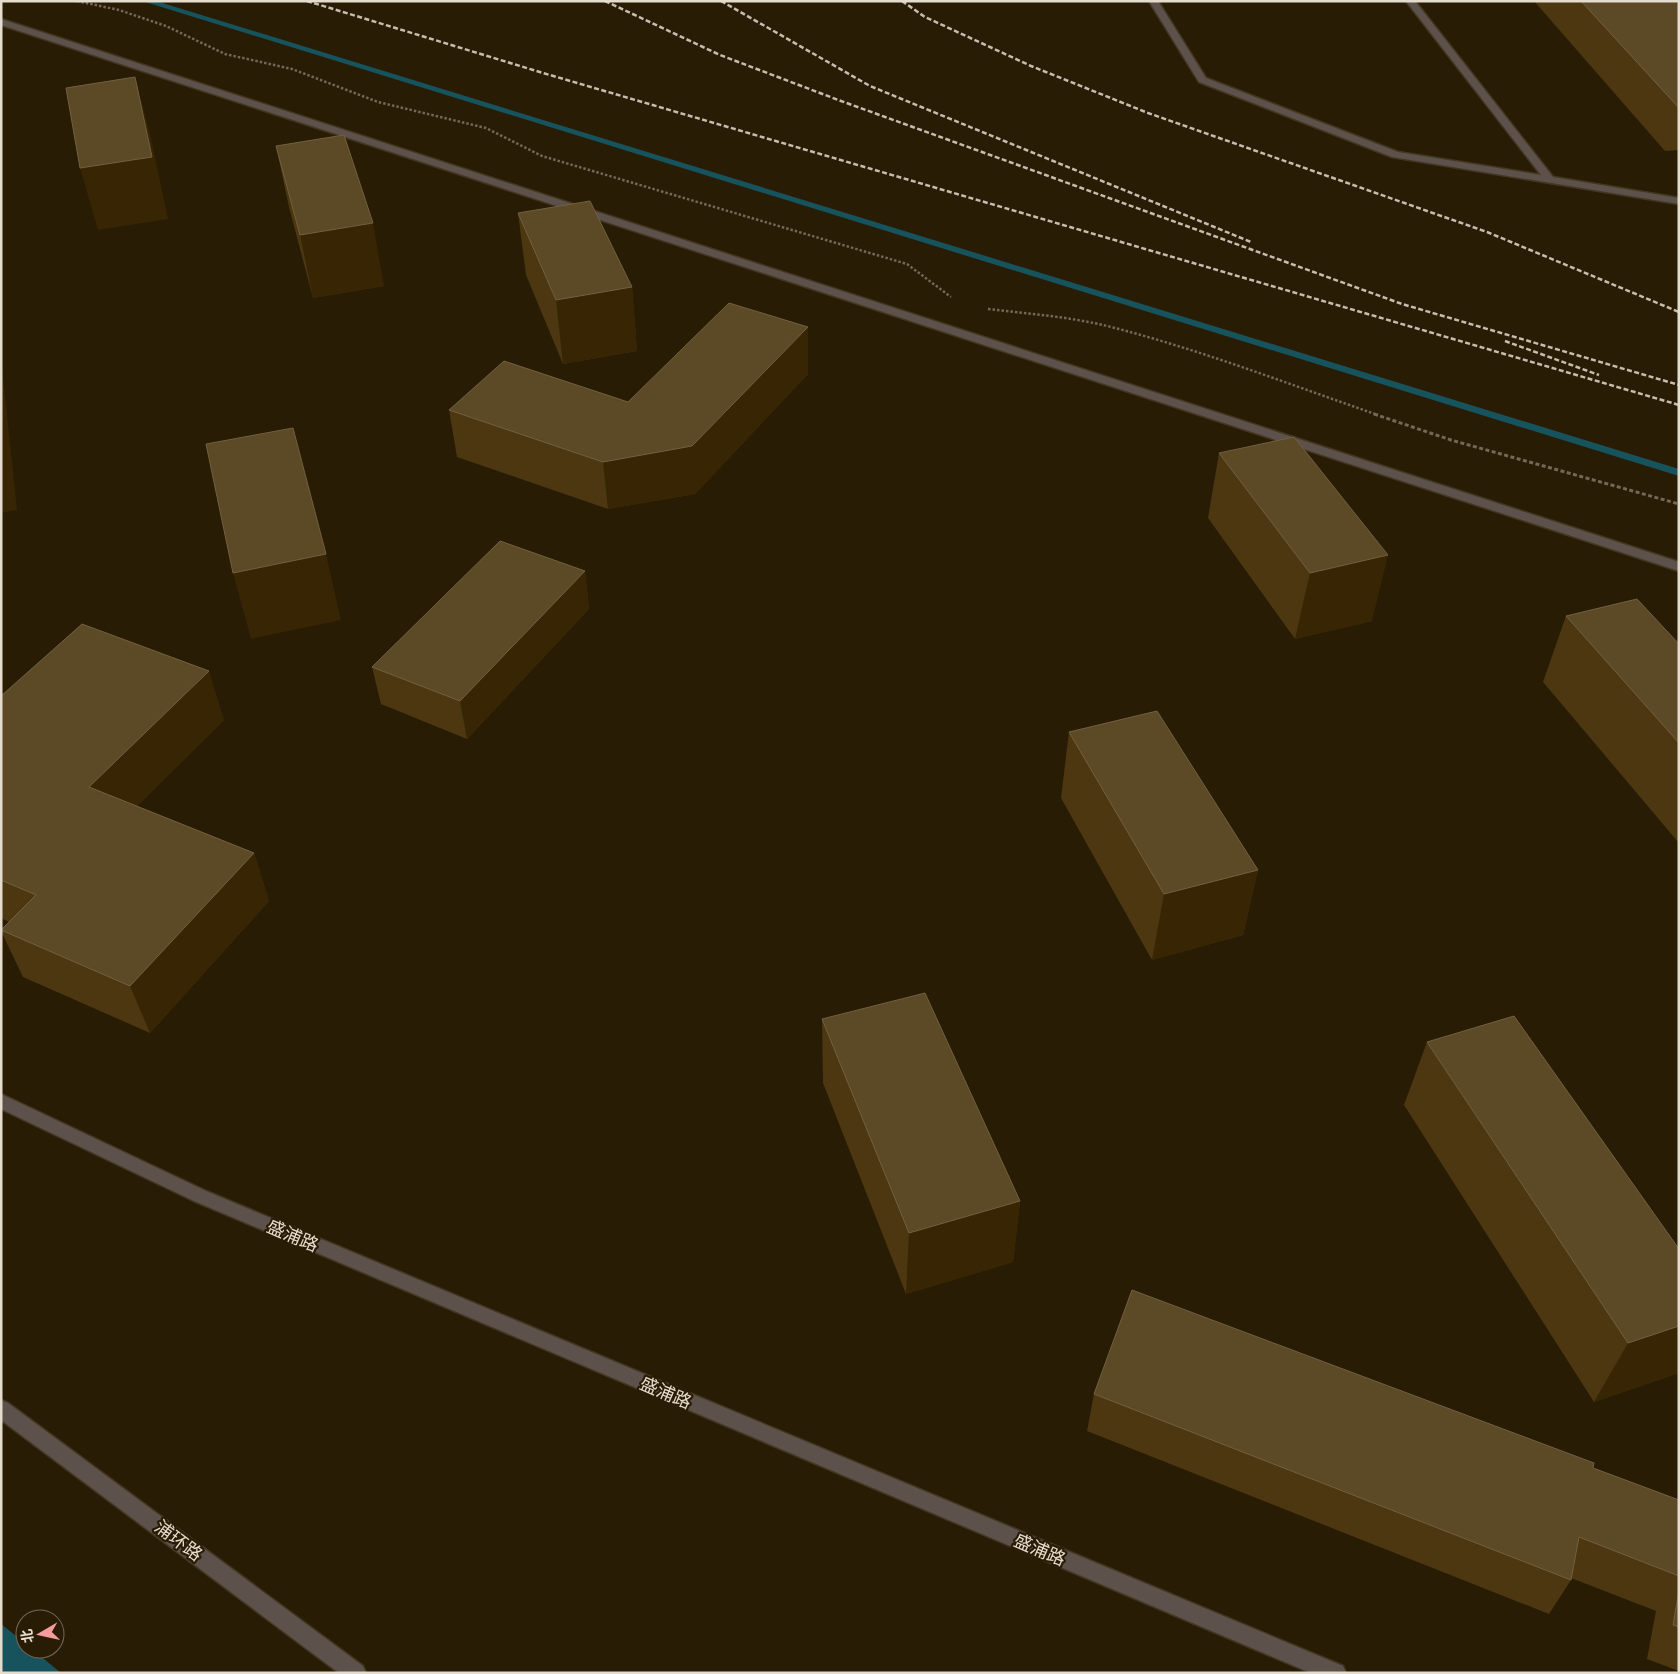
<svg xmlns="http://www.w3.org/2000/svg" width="1680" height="1674" viewBox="0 0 1680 1674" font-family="'Noto Sans','Noto Sans SC',sans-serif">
	<rect width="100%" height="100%" fill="#291c05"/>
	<polygon fill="#17535d" points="1,1624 25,1643 25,1649 32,1649 61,1673 1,1673"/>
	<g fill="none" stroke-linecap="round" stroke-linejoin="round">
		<polygon fill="#17535d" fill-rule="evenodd" points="142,1 156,1 1679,469 1679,476"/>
		<g stroke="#433721" stroke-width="3">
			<g id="minor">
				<polygon points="1149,1 1158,1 1206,78 1398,152 1541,175 1406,1 1415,1 1553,177 1679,198 1679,204 1392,157 1199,82"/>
				<polygon points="1,19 1679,562 1679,571 1,25"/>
				<polygon points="1,1094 206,1191 1343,1666 1346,1673 1311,1673 194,1201 1,1109"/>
				<polygon points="1,1400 8,1403 363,1666 366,1673 339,1673 1,1420"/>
			</g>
		</g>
		<g stroke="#746855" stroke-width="2.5" stroke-dasharray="2.5 2" stroke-linecap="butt">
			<polyline points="77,1 119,10 166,26 225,54 292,69 378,102 486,128 542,156 907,264 951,297"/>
			<path d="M988,309C1031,314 1074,317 1115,328C1204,351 1291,385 1378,415"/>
		</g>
		<polyline stroke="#746855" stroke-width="3" stroke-dasharray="4 2.5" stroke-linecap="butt" points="1374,414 1451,440 1679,504"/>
		<use href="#minor" fill="#5d514b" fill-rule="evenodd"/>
		<g stroke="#c7bdae" stroke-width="2.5" stroke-dasharray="5 2.5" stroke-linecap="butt">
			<polyline points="307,1 543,73 1679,405"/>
			<polyline points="605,1 720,55 841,101 1402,304 1679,385"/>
			<polyline points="721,1 870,86 1251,242"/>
			<polyline points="902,1 925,17 1031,66 1148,113 1487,232 1679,312"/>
			<polyline points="1505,341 1599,375"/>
		</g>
	</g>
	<g fill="#4c3711">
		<polygon points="1534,1 1679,1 1679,150 1665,151"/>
		<polygon points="276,146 384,286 313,298 289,207"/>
		<polygon points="518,213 632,287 637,351 563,364 526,275"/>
		<polygon points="808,327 808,374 695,494 608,509 457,457 449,410 628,402"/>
		<polygon points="1219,453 1372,621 1295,639 1208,518"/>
		<polygon points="585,571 589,609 467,739 381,704 372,667"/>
		<polygon points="1566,616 1679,644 1679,843 1543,682"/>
		<polygon points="1,696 224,720 137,806 254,853 269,901 150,1033 23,977 1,931 1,929 9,922 1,918"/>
		<polygon points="1069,732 1258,870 1243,935 1152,960 1061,798"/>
		<polygon points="822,1019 1020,1201 1013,1262 906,1294 823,1083"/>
		<polygon points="1427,1042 1679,1249 1679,1373 1594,1402 1404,1105"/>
		<polygon points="1094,1394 1593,1468 1679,1500 1679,1671 1647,1659 1656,1611 1571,1578 1571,1580 1549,1614 1087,1431"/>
	</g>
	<g fill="#372504">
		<polygon points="135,77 151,138 168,219 98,230 80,168"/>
		<polygon points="373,223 384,286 313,298 300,235"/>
		<polygon points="632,287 637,351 563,364 556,300"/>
		<polygon points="808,327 808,374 695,494 608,509 603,462"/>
		<polygon points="1,358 17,510 1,513"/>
		<polygon points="326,554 341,620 251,639 233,573"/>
		<polygon points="1388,555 1372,621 1295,639 1310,573"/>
		<polygon points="585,571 589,609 467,739 460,701"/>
		<polygon points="209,671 224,720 108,835 89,787"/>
		<polygon points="254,853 269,901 150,1033 130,986"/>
		<polygon points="1258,870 1243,935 1152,960 1164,894"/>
		<polygon points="1020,1201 1013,1262 906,1294 909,1233"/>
		<polygon points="1679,1326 1679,1373 1594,1402 1628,1343"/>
	</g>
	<g fill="#5c4926" stroke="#726040">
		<polygon points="1581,1 1679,1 1679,108"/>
		<polygon points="135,77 152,157 80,168 66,88"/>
		<polygon points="344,135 373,223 300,235 276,146"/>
		<polygon points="590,201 632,287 556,300 518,213"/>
		<polygon points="729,303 808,327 692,446 603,462 449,410 504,361 628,402"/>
		<polygon points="293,428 326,554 233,573 206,444"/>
		<polygon points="1294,437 1388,555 1310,573 1219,453"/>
		<polygon points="500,541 585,571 460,701 372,667"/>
		<polygon points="1637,599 1679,644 1679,743 1566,616"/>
		<polygon points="82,624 209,671 89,787 254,853 130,986 1,930 36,895 1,880 1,696"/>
		<polygon points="1157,711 1258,870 1164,894 1069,732"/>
		<polygon points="925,993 1020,1201 909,1233 822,1019"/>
		<polygon points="1514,1016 1679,1249 1679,1326 1628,1343 1427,1042"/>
		<polygon points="1132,1290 1594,1463 1593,1468 1679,1500 1679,1576 1579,1537 1571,1580 1094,1394"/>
		<polygon points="1679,1591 1679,1627 1673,1625"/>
	</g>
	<g text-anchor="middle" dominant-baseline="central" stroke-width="4.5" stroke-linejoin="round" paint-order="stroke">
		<g font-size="18" fill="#e5dcce" stroke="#291c05">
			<text transform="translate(293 1235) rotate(23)">盛浦路</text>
			<text transform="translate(666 1392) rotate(23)">盛浦路</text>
			<text transform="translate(179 1540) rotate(37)">浦环路</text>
			<text transform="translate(1040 1549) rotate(23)">盛浦路</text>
		</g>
	</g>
	<rect width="1680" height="1674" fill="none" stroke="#e5dcce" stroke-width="5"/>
	<g transform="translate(40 1634) rotate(261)"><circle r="24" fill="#291c05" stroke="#746955"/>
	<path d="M0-4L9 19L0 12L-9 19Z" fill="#f59b9d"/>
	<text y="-8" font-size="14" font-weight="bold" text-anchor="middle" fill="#e5dcce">北</text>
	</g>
</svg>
